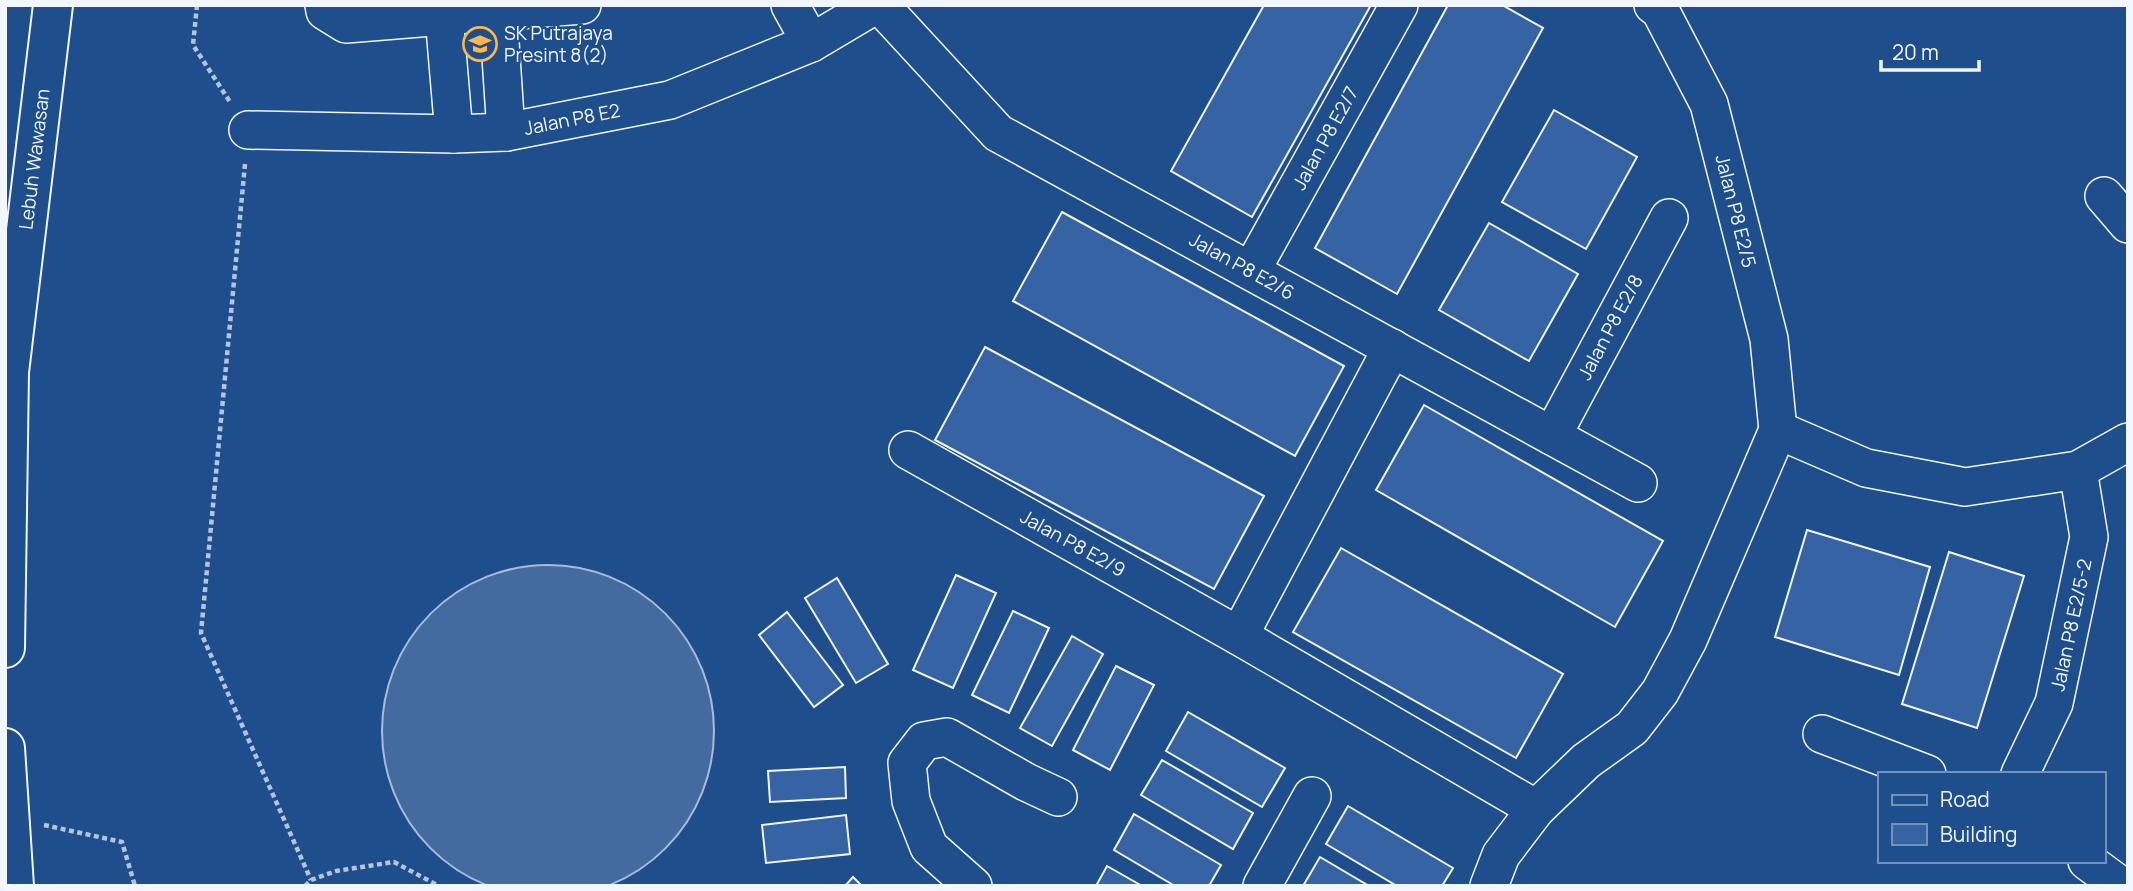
<svg xmlns="http://www.w3.org/2000/svg" width="2133" height="891" viewBox="0 0 2133 891" font-family="Manrope,sans-serif">
	<rect width="100%" height="100%" fill="#1f4e8c"/>
	<circle fill="#446ba0" stroke="#a8bbd7" stroke-width="2" cx="548" cy="731" r="166"/>
	<g fill="#3563a3" stroke="#f2f6ff" stroke-width="2">
		<polygon points="1264,5 1371,5 1252,217 1171,171"/>
		<polygon points="1448,5 1502,5 1543,28 1397,294 1315,248"/>
		<polygon points="1554,110 1637,157 1586,249 1502,202"/>
		<polygon points="1062,212 1344,366 1295,456 1013,301"/>
		<polygon points="1489,223 1578,274 1529,361 1439,310"/>
		<polygon points="985,347 1264,496 1214,589 935,440"/>
		<polygon points="1424,405 1663,541 1615,627 1376,490"/>
		<polygon points="1807,530 1930,567 1899,675 1775,637"/>
		<polygon points="1341,548 1563,674 1516,758 1293,632"/>
		<polygon points="1949,552 2024,576 1977,728 1902,704"/>
		<polygon points="956,575 996,593 953,688 913,670"/>
		<polygon points="837,578 888,664 856,683 805,598"/>
		<polygon points="1013,611 1049,628 1009,713 972,695"/>
		<polygon points="787,612 843,685 814,707 759,635"/>
		<polygon points="1072,636 1103,654 1052,746 1020,728"/>
		<polygon points="1116,666 1154,685 1110,770 1073,750"/>
		<polygon points="1188,712 1285,768 1262,807 1166,751"/>
		<polygon points="1162,760 1253,813 1233,849 1141,795"/>
		<polygon points="845,767 846,798 770,802 768,771"/>
		<polygon points="1348,806 1453,868 1442,886 1397,886 1326,844"/>
		<polygon points="1134,814 1221,865 1209,886 1175,886 1114,850"/>
		<polygon points="846,815 850,854 766,863 762,825"/>
		<polygon points="1320,857 1369,886 1303,886"/>
		<polygon points="1107,866 1142,886 1096,886"/>
		<polygon points="853,877 862,886 845,886"/>
	</g>
	<g fill="none" stroke-linecap="round" stroke-linejoin="round">
		<g stroke="#f2f6ff" stroke-width="40">
			<g id="minor">
				<polyline points="324,5 325,11 346,24 582,5"/>
				<polyline points="790,5 811,43"/>
				<polyline points="880,5 998,133 1638,483"/>
				<polyline points="1653,5 1660,10 1709,104 1769,339 1778,430"/>
				<polyline points="498,12 506,132"/>
				<polyline points="444,16 454,134"/>
				<polyline points="248,130 454,134 506,132 670,100 811,43 875,5"/>
				<polyline points="2104,196 2128,224"/>
				<polyline points="1251,271 1399,5"/>
				<polyline points="1778,430 1866,468 1965,487 2078,470 2128,442"/>
				<polyline points="1552,436 1669,218"/>
				<polyline points="908,450 1239,636 1536,809"/>
				<polyline points="1239,636 1392,348"/>
				<polyline points="1822,734 1927,774"/>
				<polyline points="2020,774 2054,703 2089,537 2078,470"/>
				<polyline points="2087,861 2121,886"/>
				<polyline points="973,886 929,847 911,801 907,763 924,741 947,737 1026,782 1058,797"/>
				<polyline points="1262,886 1312,796"/>
				<polyline points="1489,886 1501,855 1536,809 1586,761 1632,728 1660,692 1688,640 1778,430"/>
			</g>
		</g>
		<g stroke="#f2f6ff" stroke-width="42">
			<g id="major">
				<polyline points="5,648 9,372 53,5"/>
				<polyline points="5,748 14,886"/>
			</g>
		</g>
		<g stroke="#b3c4dc" stroke-width="4.5" stroke-dasharray="5 3.5" stroke-linecap="butt">
			<polyline points="197,5 193,45 230,102"/>
			<polyline points="245,164 201,633 311,880"/>
			<polyline points="44,825 122,842 135,886"/>
			<polyline points="305,886 311,880 336,871 394,862 439,886"/>
		</g>
		<use href="#minor" stroke="#1f4e8c" stroke-width="37"/>
		<use href="#major" stroke="#1f4e8c" stroke-width="38"/>
	</g>
	<defs>
		<g id="school-ring" transform="scale(1.75)"><circle r="9.5" fill="#1f4e8c" stroke="#ffb74d" stroke-width="1.5"/><path d="M0-5L7-2L0 1L-7-2ZM-4 1L0 2.5L4 1V4Q0 6-4 4Z" fill="#ffb74d"/></g>
	</defs>
	<g fill-rule="evenodd">
		<use href="#school-ring" x="480" y="44"/>
	</g>
	<g text-anchor="middle" dominant-baseline="central" stroke-width="5" stroke-linejoin="round" paint-order="stroke">
		<g font-size="19" fill="#f2f6ff" stroke="#1f4e8c" text-anchor="start">
			<text x="504" y="33">SK Putrajaya<tspan x="504" dy="22">Presint 8(2)</tspan></text>
		</g>
		<g font-size="19" fill="#f2f6ff" stroke="#1f4e8c">
			<text transform="translate(572 119) rotate(-11)">Jalan P8 E2</text>
			<text transform="translate(1325 138) rotate(-61)">Jalan P8 E2/7</text>
			<text transform="translate(34 159) rotate(-83)">Lebuh Wawasan</text>
			<text transform="translate(1736 211) rotate(76)">Jalan P8 E2/5</text>
			<text transform="translate(1242 266) rotate(29)">Jalan P8 E2/6</text>
			<text transform="translate(1610 327) rotate(-62)">Jalan P8 E2/8</text>
			<text transform="translate(1073 543) rotate(29)">Jalan P8 E2/9</text>
			<text transform="translate(2071 625) rotate(-78)">Jalan P8 E2/5-2</text>
		</g>
	</g>
	<rect width="2133" height="891" fill="none" stroke="#f2f6ff" stroke-width="14"/>
	<rect x="1878" y="772" width="228" height="91" fill="#1f4e8c" stroke="#7391ba" stroke-width="2"/>
	<rect x="1892" y="795" width="35" height="10" fill="#1f4e8c" stroke="#7391ba" stroke-width="2"/>
	<text x="1940" y="807" font-size="21" fill="#f2f6ff">Road</text>
	<rect x="1892" y="824" width="35" height="21" fill="#3563a3" stroke="#7391ba" stroke-width="2"/>
	<text x="1940" y="842" font-size="21" fill="#f2f6ff">Building</text>
	<path d="M1881 60v10h98v-10" fill="none" stroke="#f2f6ff" stroke-width="3.5"/>
	<text x="1892" y="60" font-size="21" fill="#f2f6ff" stroke="#1f4e8c" stroke-width="5" paint-order="stroke">20 m</text>
</svg>
